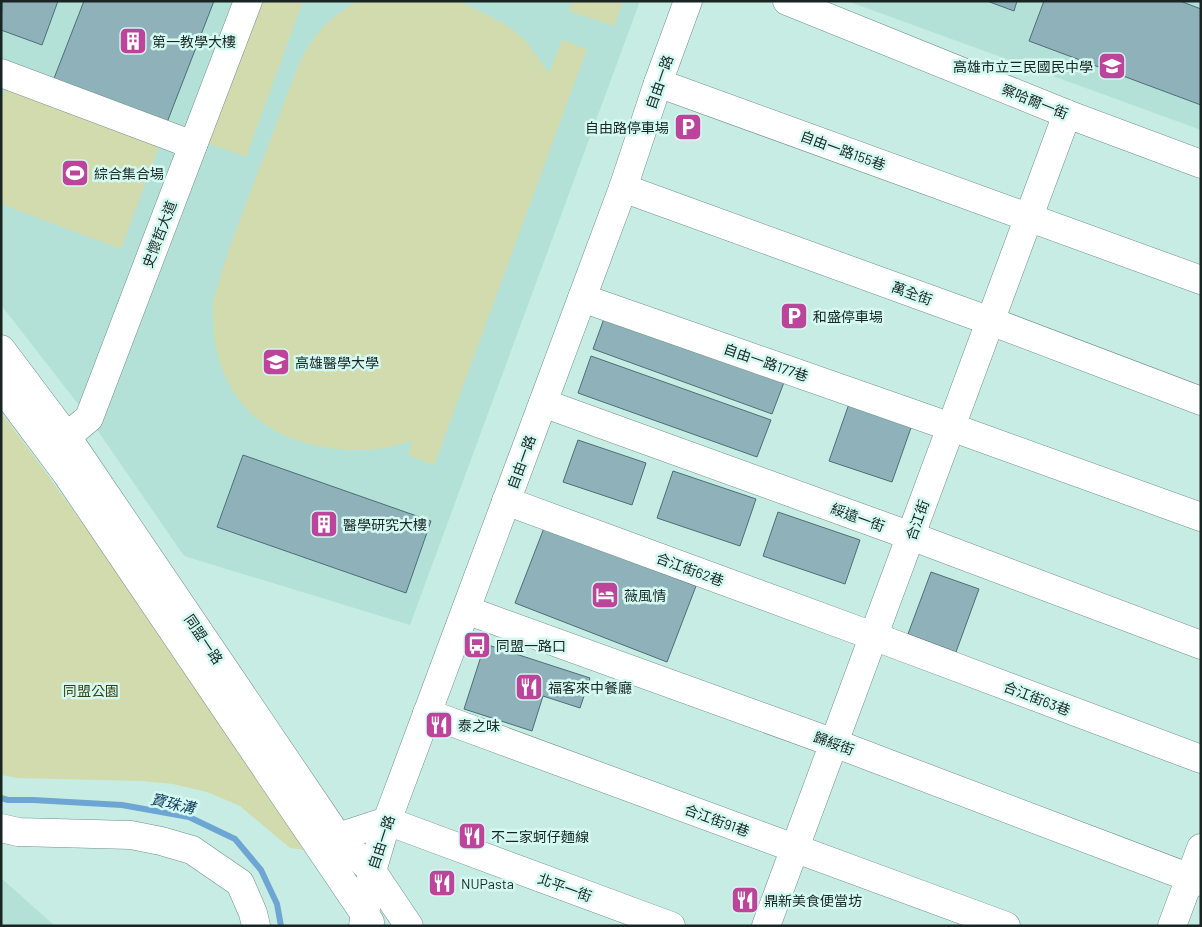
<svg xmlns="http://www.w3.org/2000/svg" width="1202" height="927" viewBox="0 0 1202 927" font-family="Barlow,'Noto Sans TC',sans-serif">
	<rect width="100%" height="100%" fill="#c7ece3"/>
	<g fill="#b3e1d7">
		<polygon points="1,1 640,1 410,625 184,556 89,418 1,305"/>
		<polygon points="847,1 1201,1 1201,130"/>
		<polygon points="1,878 55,926 1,926"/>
	</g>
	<g fill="#d2dbad">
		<polygon points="260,1 303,1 246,157 207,143"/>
		<path d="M358,1H459L505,24L525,40L549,73L562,40L587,49L434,465L408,455L413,441C397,445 381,450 365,450C271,452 209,401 213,304C214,294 219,284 221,274C232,238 246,203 260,167C268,146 276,125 284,103C295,74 303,47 326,24C334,16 344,10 353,3Z"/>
		<polygon points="573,1 623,1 614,26 569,11"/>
		<polygon points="8,83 161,141 121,249 1,204 1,102"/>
		<path d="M1,412C107,554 209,700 305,850L290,848L240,806L207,792L173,784L142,781L17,778L1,775Z"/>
	</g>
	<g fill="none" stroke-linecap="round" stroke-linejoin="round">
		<polyline stroke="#6da6d3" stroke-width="6" points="1,798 8,800 33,800 122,805 189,817 235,839 261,870 277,904 281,926"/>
	</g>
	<g fill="#8fb2ba" stroke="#4d6e75">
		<polygon points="2,1 58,1 42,45 1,30"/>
		<polygon points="84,1 214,1 166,125 53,81"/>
		<polygon points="987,1 1017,1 1014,11"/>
		<polygon points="1044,1 1180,1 1201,9 1201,105 1029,41"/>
		<polygon points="606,313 786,377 772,414 593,349"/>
		<polygon points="591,356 771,420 757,457 578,393"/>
		<polygon points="850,401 913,422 892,482 829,461"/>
		<polygon points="578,440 646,463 632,505 563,482"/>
		<polygon points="243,455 431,521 406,593 217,527"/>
		<polygon points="673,471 756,499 740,546 657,518"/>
		<polygon points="778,512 860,540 845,584 763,556"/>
		<polygon points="544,528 696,586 667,662 515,603"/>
		<polygon points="931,572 979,589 956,652 908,634"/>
		<polygon points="485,644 590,678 580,708 543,696 532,731 464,709"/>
	</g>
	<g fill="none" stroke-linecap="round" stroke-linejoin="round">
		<g stroke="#6f9189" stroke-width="29">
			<g id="minor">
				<polyline points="787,1 1067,114 1201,164"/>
				<polyline points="1,73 193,145"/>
				<polyline points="658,83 1201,280"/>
				<polyline points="623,188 990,321 1201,401"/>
				<polyline points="582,298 951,427 1201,517"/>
				<polyline points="1,349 67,437 338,837 372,871 409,926"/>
				<polyline points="1,386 66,473 370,922"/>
				<polyline points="543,403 911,536 1201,645"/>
				<polyline points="53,448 89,418 248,1"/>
				<polyline points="506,501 873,636 1201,759"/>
				<polyline points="466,610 834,743 1201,882"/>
				<polyline points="427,713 1006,926"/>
				<polyline points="1,828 18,832 131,835 161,841 192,850 240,883 253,913 256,926"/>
				<polyline points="325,847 338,837 387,821 671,926"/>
				<polyline points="363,926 372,871 387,821 623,188 658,83 688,1"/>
				<polyline points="766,926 1067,114"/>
				<polyline points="1172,926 1201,848"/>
			</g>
		</g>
		<use href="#minor" stroke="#fff" stroke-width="28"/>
	</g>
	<defs>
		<g id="building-square" transform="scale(1.4375)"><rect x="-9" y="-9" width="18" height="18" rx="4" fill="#bc459b" stroke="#d4f9f1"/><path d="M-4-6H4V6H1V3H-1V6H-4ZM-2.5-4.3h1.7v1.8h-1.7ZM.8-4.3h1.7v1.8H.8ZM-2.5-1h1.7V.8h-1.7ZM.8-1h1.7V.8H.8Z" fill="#fff"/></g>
		<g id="school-square" transform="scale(1.4375)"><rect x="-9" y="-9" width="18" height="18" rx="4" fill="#bc459b" stroke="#d4f9f1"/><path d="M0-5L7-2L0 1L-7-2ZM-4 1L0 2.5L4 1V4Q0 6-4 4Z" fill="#fff"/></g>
		<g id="parking-square" transform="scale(1.4375)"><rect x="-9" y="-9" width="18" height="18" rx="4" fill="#bc459b" stroke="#d4f9f1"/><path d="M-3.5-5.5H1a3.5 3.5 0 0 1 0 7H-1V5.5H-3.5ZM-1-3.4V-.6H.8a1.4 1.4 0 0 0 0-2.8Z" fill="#fff"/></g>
		<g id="stadium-square" transform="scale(1.4375)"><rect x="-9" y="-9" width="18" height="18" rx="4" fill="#bc459b" stroke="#d4f9f1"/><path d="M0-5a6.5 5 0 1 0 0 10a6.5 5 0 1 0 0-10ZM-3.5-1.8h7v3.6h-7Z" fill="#fff"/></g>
		<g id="university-square" transform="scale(1.4375)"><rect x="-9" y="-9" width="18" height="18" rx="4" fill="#bc459b" stroke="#d4f9f1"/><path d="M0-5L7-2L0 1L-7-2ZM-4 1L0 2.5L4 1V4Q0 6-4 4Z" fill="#fff"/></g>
		<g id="hotel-square" transform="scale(1.4375)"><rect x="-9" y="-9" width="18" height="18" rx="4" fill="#bc459b" stroke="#d4f9f1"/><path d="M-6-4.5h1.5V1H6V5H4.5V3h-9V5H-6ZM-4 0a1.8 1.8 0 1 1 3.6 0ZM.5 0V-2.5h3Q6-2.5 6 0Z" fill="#fff"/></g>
		<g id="bus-square" transform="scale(1.4375)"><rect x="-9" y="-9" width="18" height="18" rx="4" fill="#bc459b" stroke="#d4f9f1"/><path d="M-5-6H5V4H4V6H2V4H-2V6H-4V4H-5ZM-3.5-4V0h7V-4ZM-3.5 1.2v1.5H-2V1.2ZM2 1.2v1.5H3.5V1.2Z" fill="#fff"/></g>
		<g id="restaurant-square" transform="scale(1.4375)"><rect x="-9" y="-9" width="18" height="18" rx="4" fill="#bc459b" stroke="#d4f9f1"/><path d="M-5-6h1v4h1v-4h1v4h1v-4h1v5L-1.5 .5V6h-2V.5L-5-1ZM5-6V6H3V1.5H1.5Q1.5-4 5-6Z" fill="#fff"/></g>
	</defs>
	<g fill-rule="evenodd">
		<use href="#building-square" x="133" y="41"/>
		<use href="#school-square" x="1112" y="66"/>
		<use href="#parking-square" x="688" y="127"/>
		<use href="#stadium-square" x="75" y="173"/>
		<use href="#parking-square" x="794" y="316"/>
		<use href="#university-square" x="276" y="362"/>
		<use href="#building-square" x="324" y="524"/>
		<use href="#hotel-square" x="605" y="595"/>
		<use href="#bus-square" x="477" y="645"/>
		<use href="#restaurant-square" x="529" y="687"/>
		<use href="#restaurant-square" x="439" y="725"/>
		<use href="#restaurant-square" x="472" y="836"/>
		<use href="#restaurant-square" x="442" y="883"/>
		<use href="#restaurant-square" x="745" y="900"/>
	</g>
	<g text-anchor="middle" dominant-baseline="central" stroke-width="5" stroke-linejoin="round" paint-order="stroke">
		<g font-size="14" fill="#182523" stroke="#d4f9f1" text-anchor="start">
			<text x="152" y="41">第一教學大樓</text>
			<text x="1093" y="66" text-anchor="end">高雄市立三民國民中學</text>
			<text x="669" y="127" text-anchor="end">自由路停車場</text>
			<text x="94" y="173">綜合集合場</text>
			<text x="813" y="316">和盛停車場</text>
			<text x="295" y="362">高雄醫學大學</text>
			<text x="343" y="524">醫學研究大樓</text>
			<text x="624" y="595">薇風情</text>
			<text x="496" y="645">同盟一路口</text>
			<text x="548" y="687">福客來中餐廳</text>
			<text x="458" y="725">泰之味</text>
			<text x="491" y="836">不二家蚵仔麵線</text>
			<text x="461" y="883">NUPasta</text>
			<text x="764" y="900">鼎新美食便當坊</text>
		</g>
		<g font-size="14" fill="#182523" stroke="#d4f9f1">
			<text transform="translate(659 82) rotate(-71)">自由一路</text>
			<text transform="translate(1035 101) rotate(22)">察哈爾一街</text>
			<text transform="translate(843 150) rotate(20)">自由一路155巷</text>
			<text transform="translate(159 234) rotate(-69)">史懷哲大道</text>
			<text transform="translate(912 293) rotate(20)">萬全街</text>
			<text transform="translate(766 362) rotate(19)">自由一路177巷</text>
			<text transform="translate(521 462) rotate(-70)">自由一路</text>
			<text transform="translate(858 517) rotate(20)">綏遠一街</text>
			<text transform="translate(917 520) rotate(-70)">合江街</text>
			<text transform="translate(690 569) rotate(20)">合江街62巷</text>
			<text transform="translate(204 639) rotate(56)">同盟一路</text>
			<text transform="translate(1037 698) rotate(21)">合江街63巷</text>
			<text transform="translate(834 743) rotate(20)">歸綏街</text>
			<text transform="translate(717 820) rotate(20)">合江街91巷</text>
			<text transform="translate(381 842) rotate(-72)">自由一路</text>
			<text transform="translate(565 887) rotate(20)">北平一街</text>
		</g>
		<g font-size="14" fill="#393f0b" stroke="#d4f9f1">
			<text x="91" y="690">同盟公園</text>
		</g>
		<g font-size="15" font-style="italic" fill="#164160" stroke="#d4f9f1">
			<text transform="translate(173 803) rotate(13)">寶珠溝</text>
		</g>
	</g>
	<rect width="1202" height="927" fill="none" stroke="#182523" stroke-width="5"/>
</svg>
